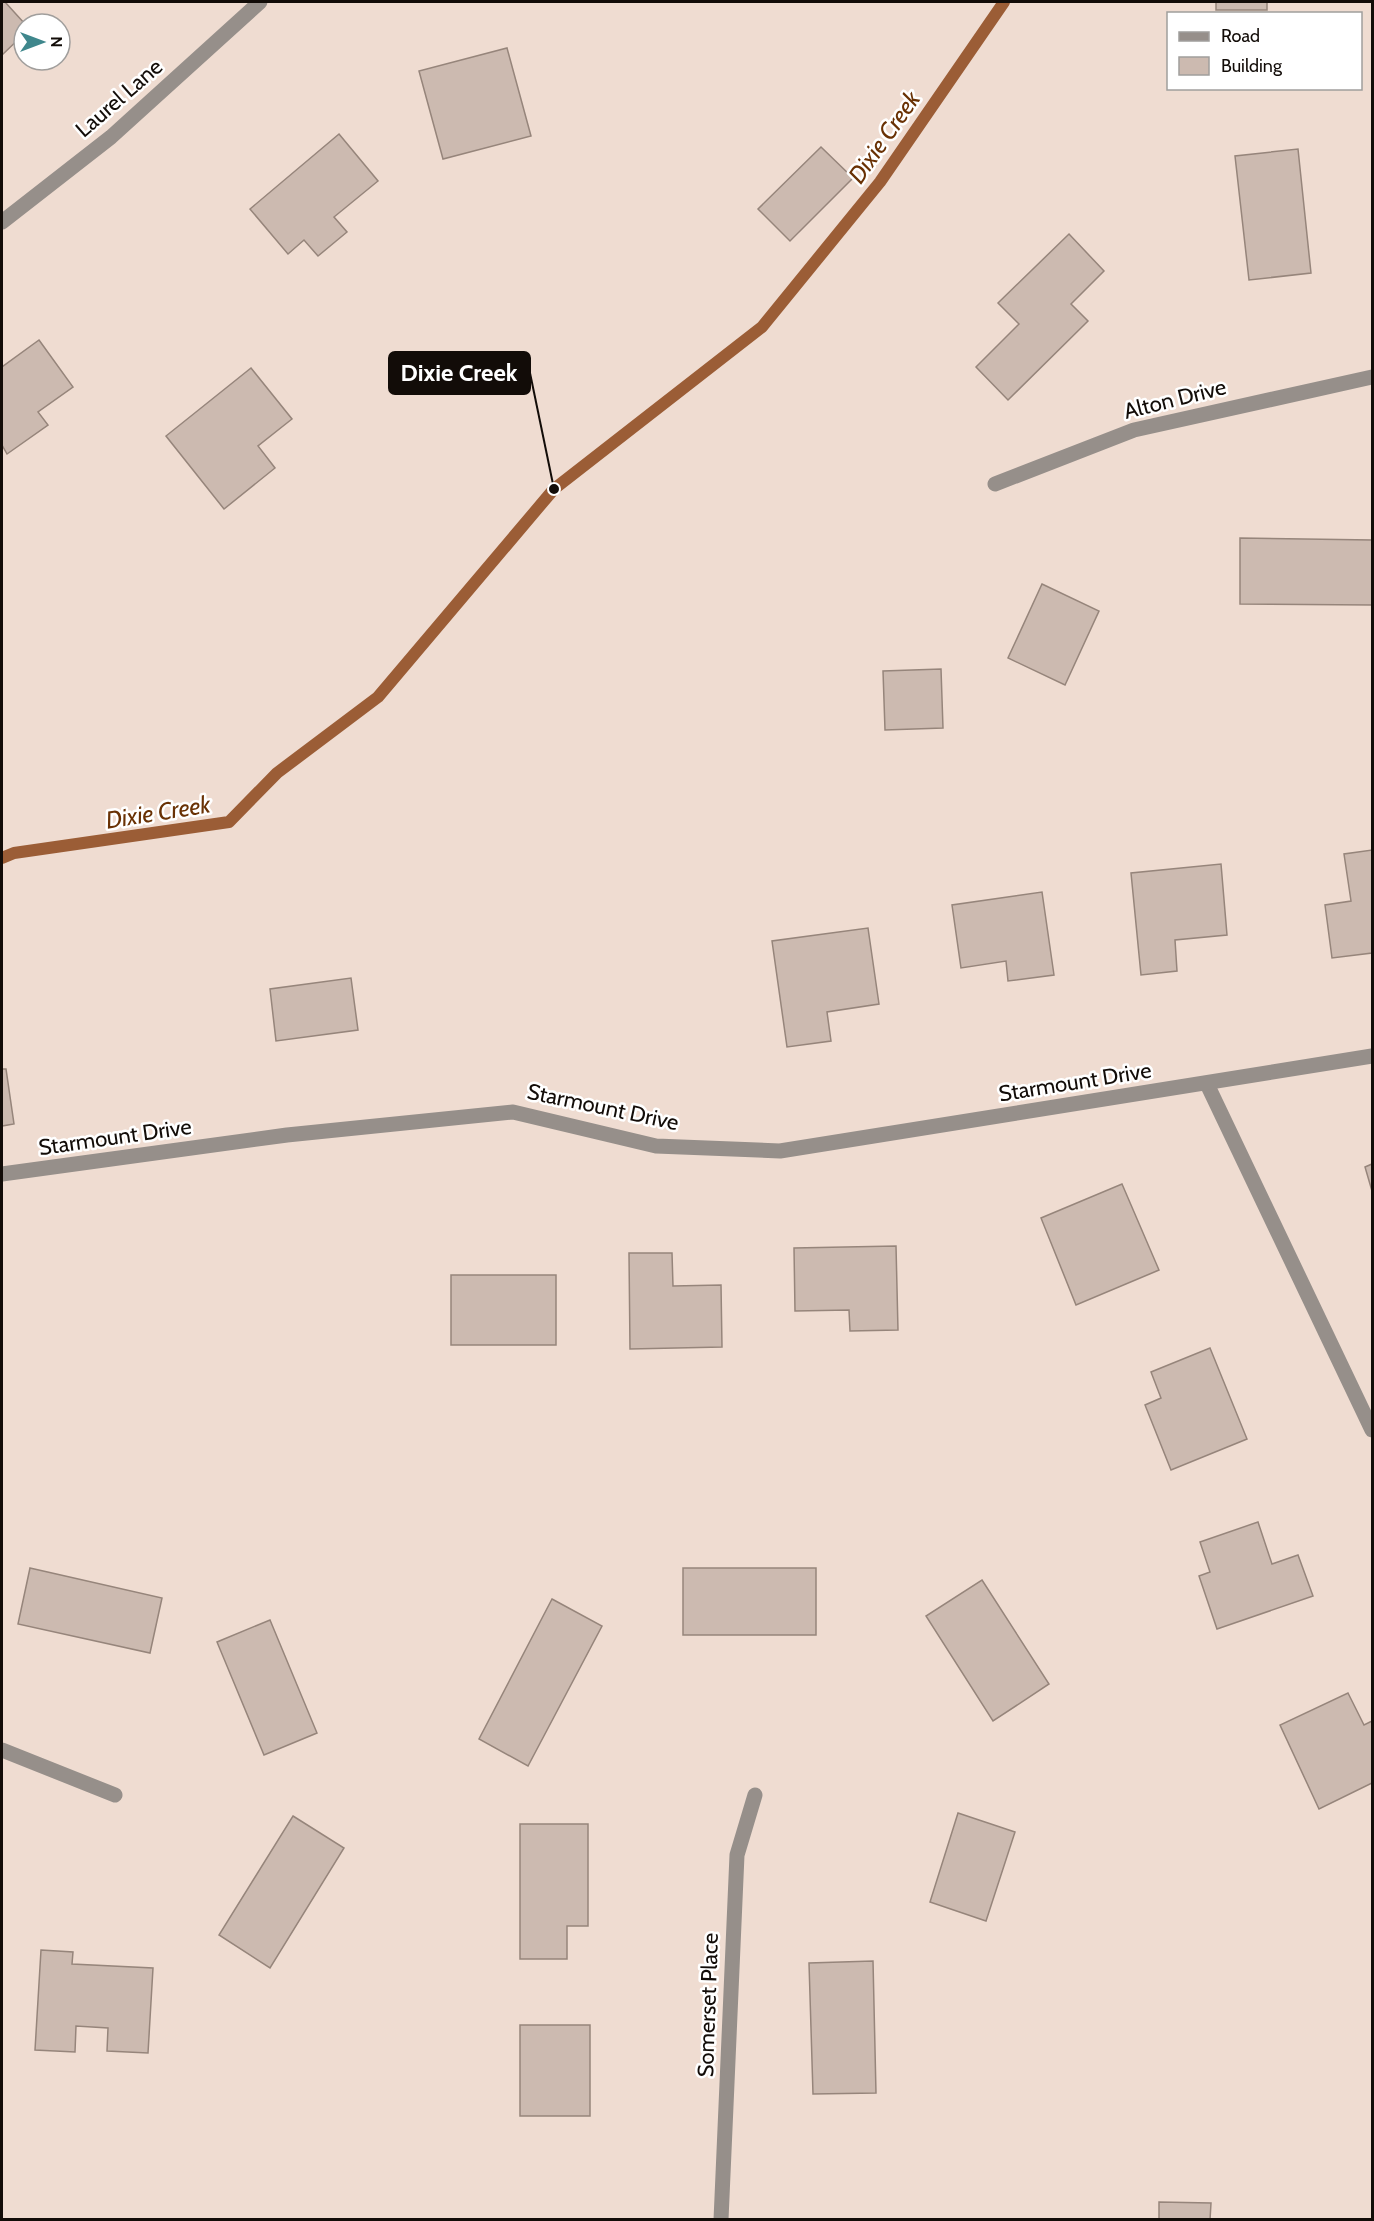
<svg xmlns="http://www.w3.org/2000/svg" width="1374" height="2221" viewBox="0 0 1374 2221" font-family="Cabin,sans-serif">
	<rect width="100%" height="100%" fill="#efdcd1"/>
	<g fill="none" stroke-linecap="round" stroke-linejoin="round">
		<polyline stroke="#9b5d36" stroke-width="12" points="2,858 14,853 229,822 277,773 378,697 554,489 762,327 880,182 1004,2"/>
	</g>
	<g fill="#ccbab0" stroke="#96857b" stroke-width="1.5">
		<polygon points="2,2 5,2 25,24 24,34 2,55"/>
		<rect x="1216" y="2" width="51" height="8"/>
		<polygon points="507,48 531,136 443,159 419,71"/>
		<polygon points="339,134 378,181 334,217 347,232 318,256 304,240 288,254 250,209"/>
		<polygon points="821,147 853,178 790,241 758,209"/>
		<polygon points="1298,149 1311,273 1249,280 1235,156"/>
		<polygon points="1069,234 1104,271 1071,304 1088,321 1008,400 976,367 1019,324 998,303"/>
		<polygon points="39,340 73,387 38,412 48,425 7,454 2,445 2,367"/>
		<polygon points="251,368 292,419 258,446 275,468 224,509 166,436"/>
		<polygon points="1240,538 1372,540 1372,605 1240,604"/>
		<polygon points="1042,584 1099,611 1065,685 1008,658"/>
		<polygon points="941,669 943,728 885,730 883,671"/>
		<polygon points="1372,850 1372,953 1332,958 1325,905 1351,901 1344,854"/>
		<polygon points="1221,864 1227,935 1175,940 1177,971 1141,975 1131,873"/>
		<polygon points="1042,892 1054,975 1008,981 1006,961 961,968 952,905"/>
		<polygon points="868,928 879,1004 827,1012 831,1041 787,1047 772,941"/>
		<polygon points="351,978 358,1030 276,1041 270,989"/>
		<polygon points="2,1069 6,1069 14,1124 2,1126"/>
		<polygon points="1372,1164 1372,1191 1365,1167"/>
		<polygon points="1122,1184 1159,1270 1076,1305 1041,1218"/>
		<polygon points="896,1246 898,1330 850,1331 849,1310 795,1311 794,1248"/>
		<polygon points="629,1253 672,1253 673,1286 721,1285 722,1347 630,1349"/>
		<rect x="451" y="1275" width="105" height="70"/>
		<polygon points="1210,1348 1247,1439 1171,1470 1145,1405 1161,1398 1151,1372"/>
		<polygon points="1258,1522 1272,1564 1298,1555 1313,1596 1217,1629 1199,1576 1210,1572 1200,1542"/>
		<polygon points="30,1568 162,1598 150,1653 18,1624"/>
		<rect x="683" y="1568" width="133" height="67"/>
		<polygon points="982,1580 1049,1684 993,1721 926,1616"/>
		<polygon points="552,1599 602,1626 528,1766 479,1739"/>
		<polygon points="270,1620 317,1733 264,1755 217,1642"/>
		<polygon points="1348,1693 1364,1725 1372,1721 1372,1783 1319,1809 1280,1725"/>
		<polygon points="958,1813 1015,1832 986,1921 930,1902"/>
		<polygon points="293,1816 344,1848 270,1968 219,1935"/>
		<polygon points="520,1824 588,1824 588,1926 567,1926 567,1959 520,1959"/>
		<polygon points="41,1950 73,1952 72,1964 153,1968 148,2053 107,2051 108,2028 76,2026 75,2052 35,2050"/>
		<polygon points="873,1961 876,2093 813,2094 809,1963"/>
		<rect x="520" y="2025" width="70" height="91"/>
		<polygon points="1159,2202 1211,2203 1210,2220 1159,2220"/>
	</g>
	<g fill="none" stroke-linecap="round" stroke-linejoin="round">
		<g stroke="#968f8a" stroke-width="15">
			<polyline points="2,222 111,137 260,2"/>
			<polyline points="995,484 1134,430 1372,377"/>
			<polyline points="1207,1084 1372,1430"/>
			<polyline points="2,1174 287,1135 513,1112 656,1146 780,1151 1372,1056"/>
			<polyline points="2,1750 115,1795"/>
			<polyline points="721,2220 737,1855 755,1795"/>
		</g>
	</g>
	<g text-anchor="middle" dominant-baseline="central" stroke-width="5" stroke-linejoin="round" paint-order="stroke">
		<g font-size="22" fill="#120c08" stroke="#fff">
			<text transform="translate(119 98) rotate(-41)">Laurel Lane</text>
			<text transform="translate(1175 399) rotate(-14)">Alton Drive</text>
			<text transform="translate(1075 1082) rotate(-9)">Starmount Drive</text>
			<text transform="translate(603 1107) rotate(12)">Starmount Drive</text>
			<text transform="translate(115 1137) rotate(-8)">Starmount Drive</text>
			<text transform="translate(708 2005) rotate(-88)">Somerset Place</text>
		</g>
		<g font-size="24" font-style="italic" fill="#693104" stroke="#fff">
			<text transform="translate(884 137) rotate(-55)">Dixie Creek</text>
			<text transform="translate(158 812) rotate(-9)">Dixie Creek</text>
		</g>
	</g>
	<path fill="none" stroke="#120c08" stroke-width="2" d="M554 489L530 373"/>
	<circle fill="#120c08" stroke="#fff" stroke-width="2" cx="554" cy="489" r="6"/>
	<rect fill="#120c08" stroke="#120c08" stroke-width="2" x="389" y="352" width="141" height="42" rx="6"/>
	<g font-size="24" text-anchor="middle" font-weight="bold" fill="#fff">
		<text x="459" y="381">Dixie Creek</text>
	</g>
	<rect width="1374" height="2221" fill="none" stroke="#120c08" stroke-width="6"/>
	<rect x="1167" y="12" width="195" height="78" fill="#ffffff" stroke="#a09e9c" stroke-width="1.5"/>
	<rect x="1179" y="32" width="30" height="9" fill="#968f8a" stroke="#a09e9c" stroke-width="1.5"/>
	<text x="1221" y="42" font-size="18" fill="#120c08">Road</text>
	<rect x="1179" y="57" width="30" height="18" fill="#ccbab0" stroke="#a09e9c" stroke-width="1.5"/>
	<text x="1221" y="72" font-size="18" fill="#120c08">Building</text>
	<g transform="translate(42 42) rotate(90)"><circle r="28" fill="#ffffff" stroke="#a09e9c" stroke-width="1.5"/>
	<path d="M0-4.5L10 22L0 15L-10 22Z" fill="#3f878c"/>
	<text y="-9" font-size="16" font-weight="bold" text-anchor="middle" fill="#120c08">N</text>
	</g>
</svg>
